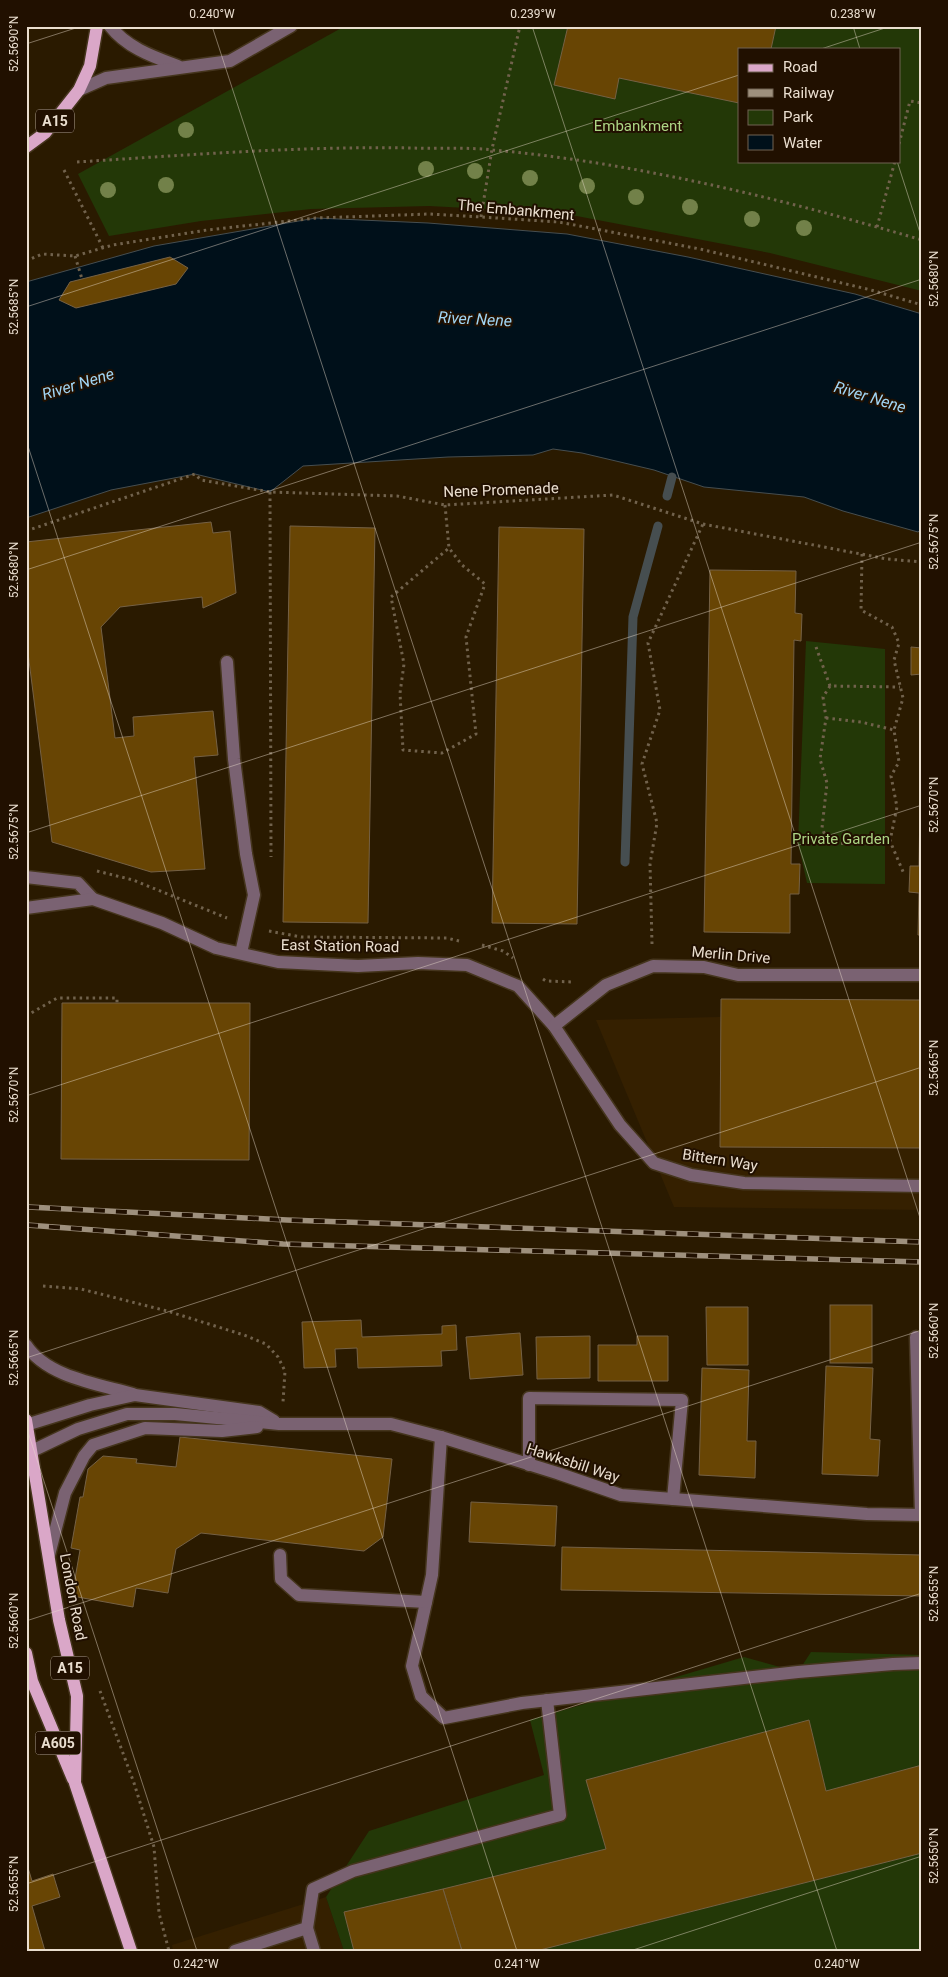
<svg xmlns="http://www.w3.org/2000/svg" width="948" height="1977" viewBox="0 0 948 1977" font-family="Roboto,sans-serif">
	<rect width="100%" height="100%" fill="#2a1a00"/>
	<g fill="#352000">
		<polygon points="922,1012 922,1210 674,1207 596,1020"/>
		<polygon points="326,1897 344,1951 173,1951 172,1945"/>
	</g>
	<g fill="#233807" fill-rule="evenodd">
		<path d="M345,26H922V291L770,253L561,213L429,206L311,209L201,221L109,236L78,174ZM739,49H899V161H739Z"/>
		<polygon points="806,641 885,649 885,884 807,883 798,843"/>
		<polygon points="811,1652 922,1655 922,1951 344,1951 326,1897 369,1831 544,1775 530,1720 744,1657 798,1672"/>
	</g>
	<polygon fill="#00101a" stroke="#464e50" points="316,218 428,223 567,234 688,257 855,294 922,314 922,529 918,532 843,511 804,497 704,487 654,470 582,453 553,449 533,455 448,457 303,466 270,492 195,474 111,490 26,518 26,282 154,246"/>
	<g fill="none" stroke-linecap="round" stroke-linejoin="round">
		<g stroke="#464e50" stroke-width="9">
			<polyline points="667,496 672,477"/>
			<polyline points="625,862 633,617 658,526"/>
		</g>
	</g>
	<g fill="#684504" stroke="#756145">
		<polygon points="568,26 776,26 771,49 739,49 739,103 619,78 615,99 554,85"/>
		<polygon points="170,257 188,268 176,284 76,308 59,300 70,282"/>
		<polygon points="211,522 213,533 230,531 236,593 203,608 202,597 120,607 101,627 115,738 134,736 133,717 213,711 218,755 194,757 205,869 151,872 52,842 26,637 26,542"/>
		<polygon points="290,526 375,528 368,923 283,922"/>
		<polygon points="499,527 584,529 577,924 492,923"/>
		<polygon points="710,570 796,571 795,613 802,614 801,641 794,640 791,864 800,864 799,894 790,894 790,933 704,932"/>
		<polygon points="911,647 922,648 922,935 918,935 919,893 909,892 910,866 919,866 922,674 911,675"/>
		<polygon points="721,999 922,1000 922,1148 720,1147"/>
		<polygon points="62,1003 250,1003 249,1160 61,1159"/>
		<rect x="830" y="1305" width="42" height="58"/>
		<polygon points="706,1307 748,1307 748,1365 707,1365"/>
		<polygon points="361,1320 362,1337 442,1334 442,1326 456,1325 457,1350 441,1351 442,1366 358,1368 357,1348 335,1349 336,1367 304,1368 302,1322"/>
		<polygon points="520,1333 523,1375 470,1379 466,1337"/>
		<polygon points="590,1336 590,1378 537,1379 536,1337"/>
		<polygon points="637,1336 668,1336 668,1381 598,1381 598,1345 637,1345"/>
		<polygon points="826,1366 873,1368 870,1439 880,1440 878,1476 822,1474"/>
		<polygon points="702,1368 749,1370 747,1441 756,1441 755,1478 699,1475"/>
		<polygon points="180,1437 392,1459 383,1537 364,1551 201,1533 176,1549 168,1593 136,1588 133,1607 72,1596 80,1550 71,1548 80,1497 83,1497 88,1469 103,1456 137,1459 136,1463 176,1467"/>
		<polygon points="471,1502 557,1506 555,1546 469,1542"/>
		<polygon points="562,1547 922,1555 922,1596 561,1590"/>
		<polygon points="809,1720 826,1791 922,1765 922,1853 536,1951 462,1951 443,1889 606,1849 586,1780"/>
		<polygon points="26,1861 32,1881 53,1874 60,1897 32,1906 45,1951 26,1951"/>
		<polygon points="443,1889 462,1951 354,1951 344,1912"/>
	</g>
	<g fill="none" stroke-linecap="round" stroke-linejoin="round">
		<g stroke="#45351d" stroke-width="15">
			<g id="minor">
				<path d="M110,26C127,48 154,57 178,66"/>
				<polyline points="79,90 106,78 230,61 291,26"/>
				<polyline points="227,662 234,759 246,854 254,895 241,953"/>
				<polyline points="26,877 78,883 93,899"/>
				<polyline points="26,908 93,899 162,923 216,948 278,962 358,966 418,963 467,965 518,986 554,1026 620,1125 654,1163 691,1175 744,1183 922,1186"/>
				<polyline points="554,1026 606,985 653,966 704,967 738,975 922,975"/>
				<polyline points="916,1337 921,1515"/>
				<path d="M26,1345C47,1377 98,1384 133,1394"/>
				<polyline points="26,1425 90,1405 135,1395 259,1412 274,1421"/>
				<polyline points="441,1437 432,1575 412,1666 421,1696 444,1718 522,1703 798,1672 893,1664 922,1663"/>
				<polyline points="32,1451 78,1429 127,1414 175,1414 279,1424 391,1424 441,1437 557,1473 621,1495 867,1514 922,1515"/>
				<polyline points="529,1465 529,1398 682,1400 673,1499"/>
				<polyline points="49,1555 65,1493 84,1456 93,1445 145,1428 222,1431 257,1427"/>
				<polyline points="280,1555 281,1579 299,1595 426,1602"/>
				<polyline points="307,1928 314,1951"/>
				<polyline points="235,1951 307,1928 313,1889 353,1871 560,1815 547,1700"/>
			</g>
		</g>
		<g stroke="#45351d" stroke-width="15">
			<g id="major">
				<polyline points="26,147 45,133 79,90 90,66 97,26"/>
				<polyline points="26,1420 59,1620 77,1696 75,1783 131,1951"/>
				<polyline points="26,1653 32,1681 73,1779"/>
			</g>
		</g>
		<g stroke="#71624c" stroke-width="3" stroke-dasharray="2.5 4" stroke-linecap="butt">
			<polyline points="899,144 910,101 922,103"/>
			<path d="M77,162C188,155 300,146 412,148C439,149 467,147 493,150C638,163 782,199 922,240"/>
			<polyline points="64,170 103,248"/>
			<polyline points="481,217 492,149 520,26"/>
			<polyline points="877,227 895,161"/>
			<polyline points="75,256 82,279"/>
			<polyline points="26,261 42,254 75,256 113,245 207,230 316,218 430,214 481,217 559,222 700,249 871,290 922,305"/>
			<polyline points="270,492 271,857"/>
			<polyline points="445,505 449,548 462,565 485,584 466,637 476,734 442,753 403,750 400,693 404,664 391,597 449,548"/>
			<polyline points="26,531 195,474 201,480 270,492 397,496 445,505 613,495 703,524 887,559 922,562"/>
			<polyline points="862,554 861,610 892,627 899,643 894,660 903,698 894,730 899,762 891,776 897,807 890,841 904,874"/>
			<polyline points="816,647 830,686 900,687"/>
			<polyline points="830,686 823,697 826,718 820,759 827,783 822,828 829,844 890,841"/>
			<polyline points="826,718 861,722 894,730"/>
			<polyline points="97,871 133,880 227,918"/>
			<polyline points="269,931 301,937 447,938 459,941"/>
			<polyline points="652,944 650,864 657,823 642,764 660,710 648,643 703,524"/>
			<polyline points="482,945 503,951 513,958"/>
			<polyline points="543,979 546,981 573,982"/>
			<polyline points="26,1016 57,998 117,998 117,1003"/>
			<polyline points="43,1286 81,1289 167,1311 244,1335 266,1344 278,1357 285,1371 283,1402"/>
			<polyline points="100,1691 134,1783 154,1847 159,1913 169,1951"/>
		</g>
		<use href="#minor" stroke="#7a6272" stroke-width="12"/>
		<use href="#major" stroke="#daa7c8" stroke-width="12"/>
		<g stroke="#9e907d" stroke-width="5.5">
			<g id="rail">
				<polyline points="28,1207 287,1220 922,1242"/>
				<polyline points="27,1225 283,1244 922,1262"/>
			</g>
		</g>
		<use href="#rail" stroke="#211000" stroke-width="4" stroke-dasharray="11" stroke-linecap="butt"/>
	</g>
	<g fill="#728149">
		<circle cx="186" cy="130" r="8"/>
		<circle cx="426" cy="169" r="8"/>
		<circle cx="475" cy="171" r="8"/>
		<circle cx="530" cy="178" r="8"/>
		<circle cx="166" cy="185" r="8"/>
		<circle cx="587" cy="186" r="8"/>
		<circle cx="108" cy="190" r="8"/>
		<circle cx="636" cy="197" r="8"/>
		<circle cx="690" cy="207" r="8"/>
		<circle cx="752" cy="219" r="8"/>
		<circle cx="804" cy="228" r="8"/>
	</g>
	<path fill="none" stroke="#eadecf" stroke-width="1" stroke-opacity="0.45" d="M212,26L837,1951M532,26L922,1224M853,26L860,49M26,44L82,26M821,49L891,26M897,161L922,239M26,307L739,75M26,440L517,1951M26,570L922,279M26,833L922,542M26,1096L922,805M26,1358L922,1067M26,1426L197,1951M26,1621L922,1330M26,1884L922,1593M630,1951L922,1856"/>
	<g text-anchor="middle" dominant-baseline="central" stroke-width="4" stroke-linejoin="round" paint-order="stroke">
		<g fill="#211000" stroke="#aea091" stroke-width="1">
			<rect x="36" y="109.5" width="38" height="23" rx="4"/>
			<rect x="51" y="1656.5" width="38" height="23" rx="4"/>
			<rect x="35.5" y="1731.5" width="45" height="23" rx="4"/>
		</g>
		<g font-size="14" font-weight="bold" fill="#eadecf">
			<text x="55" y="121">A15</text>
			<text x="70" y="1668">A15</text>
			<text x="58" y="1743">A605</text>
		</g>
		<g font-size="15" fill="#acd584" stroke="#211000">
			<text x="638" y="126">Embankment</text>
			<text x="841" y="839">Private Garden</text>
		</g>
		<g font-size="15" fill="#eadecf" stroke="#211000">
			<text transform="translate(516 210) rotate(5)">The Embankment</text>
			<text transform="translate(501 490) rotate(-2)">Nene Promenade</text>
			<text transform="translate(340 946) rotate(1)">East Station Road</text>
			<text transform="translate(731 955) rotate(5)">Merlin Drive</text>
			<text transform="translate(720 1160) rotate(9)">Bittern Way</text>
			<text transform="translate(573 1463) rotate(18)">Hawksbill Way</text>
			<text transform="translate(73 1597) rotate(79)">London Road</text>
		</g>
		<g font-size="16" font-style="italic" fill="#a1d6f5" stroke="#211000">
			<text transform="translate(475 319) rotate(3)">River Nene</text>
			<text transform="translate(78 384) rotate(-17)">River Nene</text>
			<text transform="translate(870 397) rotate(17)">River Nene</text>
		</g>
	</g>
	<rect width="948" height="1977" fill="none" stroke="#211000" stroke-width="55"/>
	<rect x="738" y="48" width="162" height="115" fill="#211000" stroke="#716253"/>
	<rect x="748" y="64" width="25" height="8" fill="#daa7c8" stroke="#716253"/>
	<text x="783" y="72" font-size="15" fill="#eadecf">Road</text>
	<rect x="748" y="89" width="25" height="8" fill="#9e907d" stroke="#716253"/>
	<text x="783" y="98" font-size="15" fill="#eadecf">Railway</text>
	<rect x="748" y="110" width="25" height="15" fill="#233807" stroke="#716253"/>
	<text x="783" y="122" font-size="15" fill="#eadecf">Park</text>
	<rect x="748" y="135" width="25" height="15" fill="#00101a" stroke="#716253"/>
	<text x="783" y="148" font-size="15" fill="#eadecf">Water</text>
	<rect x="28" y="28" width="892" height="1922" fill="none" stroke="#eadecf" stroke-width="2"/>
	<g font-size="12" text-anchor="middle" fill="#eadecf">
		<text x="212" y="18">0.240°W</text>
		<text x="533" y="18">0.239°W</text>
		<text x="853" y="18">0.238°W</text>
		<text transform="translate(14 44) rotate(-90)" y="4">52.5690°N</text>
		<text transform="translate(934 279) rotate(-90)" y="4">52.5680°N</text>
		<text transform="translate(14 307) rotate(-90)" y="4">52.5685°N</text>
		<text transform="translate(934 542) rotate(-90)" y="4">52.5675°N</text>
		<text transform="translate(14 570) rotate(-90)" y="4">52.5680°N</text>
		<text transform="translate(934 805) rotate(-90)" y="4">52.5670°N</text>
		<text transform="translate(14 832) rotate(-90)" y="4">52.5675°N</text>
		<text transform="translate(934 1068) rotate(-90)" y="4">52.5665°N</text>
		<text transform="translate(14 1095) rotate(-90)" y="4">52.5670°N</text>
		<text transform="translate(934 1331) rotate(-90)" y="4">52.5660°N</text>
		<text transform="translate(14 1358) rotate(-90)" y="4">52.5665°N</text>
		<text transform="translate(934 1594) rotate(-90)" y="4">52.5655°N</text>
		<text transform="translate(14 1621) rotate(-90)" y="4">52.5660°N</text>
		<text transform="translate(934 1856) rotate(-90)" y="4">52.5650°N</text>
		<text transform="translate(14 1884) rotate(-90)" y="4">52.5655°N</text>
		<text x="196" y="1968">0.242°W</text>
		<text x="517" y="1968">0.241°W</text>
		<text x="837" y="1968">0.240°W</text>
	</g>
</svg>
